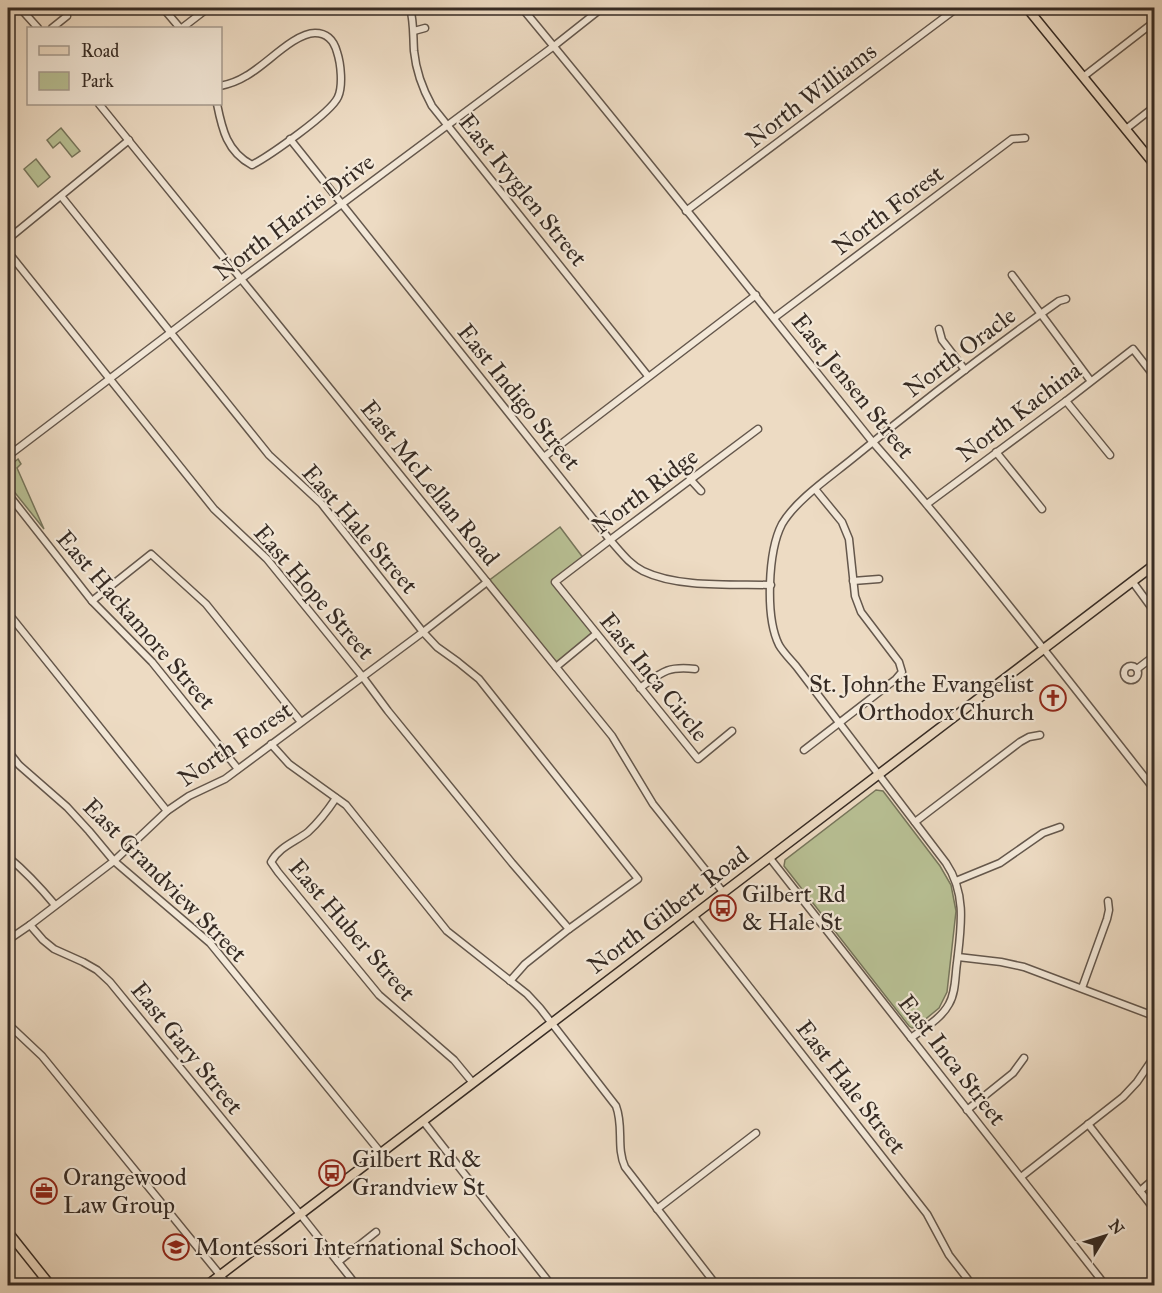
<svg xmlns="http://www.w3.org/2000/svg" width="1162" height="1293" viewBox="0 0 1162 1293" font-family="'IM FELL Great Primer',serif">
	<rect width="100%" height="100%" fill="#eddbc3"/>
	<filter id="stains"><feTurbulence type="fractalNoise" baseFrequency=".00333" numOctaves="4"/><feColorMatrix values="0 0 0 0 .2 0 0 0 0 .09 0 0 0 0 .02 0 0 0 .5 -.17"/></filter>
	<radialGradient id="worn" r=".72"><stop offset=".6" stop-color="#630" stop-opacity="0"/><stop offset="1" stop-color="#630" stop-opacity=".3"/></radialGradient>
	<g fill="#b8c094" stroke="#77765c" stroke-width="1.5">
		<polygon points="61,128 80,151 72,157 60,142 53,148 47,140"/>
		<polygon points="36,159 50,177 38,187 24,169"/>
		<polygon points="18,459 21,464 17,468 44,529 8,484 8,467"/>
		<polygon points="560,527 584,559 555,583 596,634 556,667 487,582"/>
		<polygon points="876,790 883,791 940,866 951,885 956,911 947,992 939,1008 916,1027 912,1028 909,1026 784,866 785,860"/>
	</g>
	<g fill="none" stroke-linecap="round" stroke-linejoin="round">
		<g stroke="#64574c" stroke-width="9">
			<g id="minor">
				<polyline points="20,8 38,28"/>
				<polyline points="163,8 180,28"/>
				<path d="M410,8C414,22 413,36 414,51C416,71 422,88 432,106L648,376"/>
				<path d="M522,8C640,150 755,296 871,440C890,462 909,483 927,505C1005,598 1079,694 1154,789"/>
				<polyline points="52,28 67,16"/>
				<polyline points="182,28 208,8"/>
				<polyline points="414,31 425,28"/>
				<polyline points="1083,77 1154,22"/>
				<polyline points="99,104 612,736 653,804 723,892"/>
				<path d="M217,104C222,129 227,152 252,165C269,156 331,113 338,97C343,86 341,64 337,52C334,41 328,33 315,33C294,33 265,66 246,76C238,81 230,84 220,86"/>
				<polyline points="1126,129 1154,107"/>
				<path d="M290,139L610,540C620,551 629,564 643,571C678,588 732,584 771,585"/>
				<polyline points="61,196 269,455 321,503 423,632 437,647 458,662 479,679 638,879 569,929 525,964 510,981"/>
				<polyline points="686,211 957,8"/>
				<polyline points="8,239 129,140"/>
				<polyline points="8,252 214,509 267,559 362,676 388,711 512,863 569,929"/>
				<polyline points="1012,275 1090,380"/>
				<polyline points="774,318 1012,139 1025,138"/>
				<polyline points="939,329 942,340 965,370"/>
				<polyline points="1066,401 1110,455"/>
				<polyline points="996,452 1042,509"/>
				<polyline points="8,456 241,279 554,46 602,8"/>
				<polyline points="544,457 756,295"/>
				<polyline points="690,479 701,491"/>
				<polyline points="8,494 92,601 152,662 238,769"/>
				<polyline points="927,504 1066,401 1133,349 1154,376"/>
				<polyline points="853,581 879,579"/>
				<polyline points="1132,581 1154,611"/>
				<polyline points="92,601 151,554 206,604 301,722"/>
				<polyline points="8,613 167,811"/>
				<circle cx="1131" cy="673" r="7"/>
				<polyline points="556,667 596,634"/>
				<polyline points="1137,669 1154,656"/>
				<path d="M640,688C662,672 667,666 695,669"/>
				<polyline points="732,731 698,759 555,582 610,540 758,429"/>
				<path d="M271,744L289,764L346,805L447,931L527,994L540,1008L616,1106C624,1127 616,1147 625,1167L717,1286"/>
				<polyline points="804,750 896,679 902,672 899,662 861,612 855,596 849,539 842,522 815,489"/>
				<polyline points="8,751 19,765 67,807 89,831 114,861 210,943 381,1153"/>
				<path d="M336,798C328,810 319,822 308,832C295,842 279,847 271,862L278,872L379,995L454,1060L473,1083"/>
				<polyline points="915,822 1020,742 1029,737 1040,735"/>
				<path d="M8,857C25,871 40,887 55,905"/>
				<polyline points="769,857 1106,1286"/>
				<polyline points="956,881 1000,863 1043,833 1060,827"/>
				<polyline points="693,915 927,1214 949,1255 973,1286"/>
				<polyline points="30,925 43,940 54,949 83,962 97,970 110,982 300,1214 357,1286"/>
				<polyline points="8,940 30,925 114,861 167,811 189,796 225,779 423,632 487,582"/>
				<polyline points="958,957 1001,962 1024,967 1154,1016"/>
				<polyline points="1082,988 1107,919 1109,910 1108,901"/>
				<polyline points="8,1024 42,1056 229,1286"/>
				<path d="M911,1038C924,1028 941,1019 949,1004C956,992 955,976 957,963C961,928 967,894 946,863L796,666C790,659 783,652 779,645C765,617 768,551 782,524C796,500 830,477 852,459C919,404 988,351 1059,301L1066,299"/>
				<polyline points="967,1110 1013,1073 1024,1058"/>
				<polyline points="423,1121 552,1286"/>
				<polyline points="1088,1124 1154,1209"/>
				<polyline points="1021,1177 1123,1097 1137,1082 1154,1057"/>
				<polyline points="1140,1191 1154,1179"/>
				<polyline points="657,1209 756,1133"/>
				<polyline points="338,1262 376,1232"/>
			</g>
		</g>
		<g stroke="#362b24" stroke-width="11">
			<g id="major">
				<polyline points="1027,8 1154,164"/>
				<polyline points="8,1232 51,1286"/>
				<polyline points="206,1286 1154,565"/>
			</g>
		</g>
		<use href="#minor" stroke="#f3e8d8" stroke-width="6"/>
		<use href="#major" stroke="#eddbc3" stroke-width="8"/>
	</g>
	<defs>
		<g id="church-ring" transform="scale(1.35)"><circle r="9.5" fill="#f3e8d8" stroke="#8f2418" stroke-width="1.5"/><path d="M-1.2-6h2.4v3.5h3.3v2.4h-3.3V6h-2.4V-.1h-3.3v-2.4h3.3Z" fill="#8f2418"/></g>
		<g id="bus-ring" transform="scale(1.35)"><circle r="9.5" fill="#f3e8d8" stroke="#8f2418" stroke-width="1.5"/><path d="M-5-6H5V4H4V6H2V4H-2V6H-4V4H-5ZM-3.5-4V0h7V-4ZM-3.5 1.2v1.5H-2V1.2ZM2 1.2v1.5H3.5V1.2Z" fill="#8f2418"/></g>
		<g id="office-ring" transform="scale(1.35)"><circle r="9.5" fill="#f3e8d8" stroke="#8f2418" stroke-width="1.5"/><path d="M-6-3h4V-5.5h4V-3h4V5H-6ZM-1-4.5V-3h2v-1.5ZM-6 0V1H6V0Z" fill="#8f2418"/></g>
		<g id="school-ring" transform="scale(1.35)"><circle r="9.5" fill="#f3e8d8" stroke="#8f2418" stroke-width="1.5"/><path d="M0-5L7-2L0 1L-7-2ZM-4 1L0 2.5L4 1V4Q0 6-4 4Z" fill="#8f2418"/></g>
	</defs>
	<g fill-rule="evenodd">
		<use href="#church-ring" x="1053" y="698"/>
		<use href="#bus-ring" x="723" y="908"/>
		<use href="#bus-ring" x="332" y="1173"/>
		<use href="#office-ring" x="44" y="1191"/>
		<use href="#school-ring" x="176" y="1247"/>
	</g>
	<g text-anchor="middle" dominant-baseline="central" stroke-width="4.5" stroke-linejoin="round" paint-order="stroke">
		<g font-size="24" fill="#362b24" stroke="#f3e8d8">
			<text transform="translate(811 95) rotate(-37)">North Williams</text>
			<text transform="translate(523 190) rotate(51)">East Ivyglen Street</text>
			<text transform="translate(888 210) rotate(-37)">North Forest</text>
			<text transform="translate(294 217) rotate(-37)">North Harris Drive</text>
			<text transform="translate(960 352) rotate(-37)">North Oracle</text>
			<text transform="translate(853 386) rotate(51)">East Jensen Street</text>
			<text transform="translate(519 397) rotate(51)">East Indigo Street</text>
			<text transform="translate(1019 412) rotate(-37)">North Kachina</text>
			<text transform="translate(430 483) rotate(51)">East McLellan Road</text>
			<text transform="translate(645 491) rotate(-37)">North Ridge</text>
			<text transform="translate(360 529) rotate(49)">East Hale Street</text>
			<text transform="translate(314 592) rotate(49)">East Hope Street</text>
			<text transform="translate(136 620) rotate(49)">East Hackamore Street</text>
			<text transform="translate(654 677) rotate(51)">East Inca Circle</text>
			<text transform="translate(235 744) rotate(-34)">North Forest</text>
			<text transform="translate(165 880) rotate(45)">East Grandview Street</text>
			<text transform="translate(668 910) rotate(-37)">North Gilbert Road</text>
			<text transform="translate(352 930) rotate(49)">East Huber Street</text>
			<text transform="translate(187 1048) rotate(51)">East Gary Street</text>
			<text transform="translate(952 1060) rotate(52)">East Inca Street</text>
			<text transform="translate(851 1087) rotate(52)">East Hale Street</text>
		</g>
		<g font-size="24" fill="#362b24" stroke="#f3e8d8" text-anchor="start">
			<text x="1034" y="684" text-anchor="end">St. John the Evangelist<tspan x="1034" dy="28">Orthodox Church</tspan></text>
			<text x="742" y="894">Gilbert Rd<tspan x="742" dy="28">&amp; Hale St</tspan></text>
			<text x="352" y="1159">Gilbert Rd &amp;<tspan x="352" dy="28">Grandview St</tspan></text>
			<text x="63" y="1177">Orangewood<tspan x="63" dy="28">Law Group</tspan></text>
			<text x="195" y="1247">Montessori International School</text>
		</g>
	</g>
	<rect width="1162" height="1293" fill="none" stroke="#eddbc3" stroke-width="30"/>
	<rect x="9" y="9" width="1144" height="1275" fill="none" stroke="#362b24" stroke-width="3"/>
	<rect x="15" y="15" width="1132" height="1263" fill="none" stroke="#362b24" stroke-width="1.5"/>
	<rect x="27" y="27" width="195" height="78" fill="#f3e8d8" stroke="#a79c90" stroke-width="1.5"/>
	<rect x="39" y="46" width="30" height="9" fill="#eddbc3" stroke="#a79c90" stroke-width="1.5"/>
	<text x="81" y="57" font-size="18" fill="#362b24">Road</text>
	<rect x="39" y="72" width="30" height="18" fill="#b8c094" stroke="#a79c90" stroke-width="1.5"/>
	<text x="81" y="87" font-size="18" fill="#362b24">Park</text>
	<g transform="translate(1105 1236) rotate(52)" stroke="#f3e8d8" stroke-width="4.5" paint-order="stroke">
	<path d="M0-4.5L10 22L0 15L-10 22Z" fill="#362b24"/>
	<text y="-9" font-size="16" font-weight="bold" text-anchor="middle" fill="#362b24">N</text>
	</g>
	<rect width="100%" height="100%" filter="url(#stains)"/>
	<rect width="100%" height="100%" fill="url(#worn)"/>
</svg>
